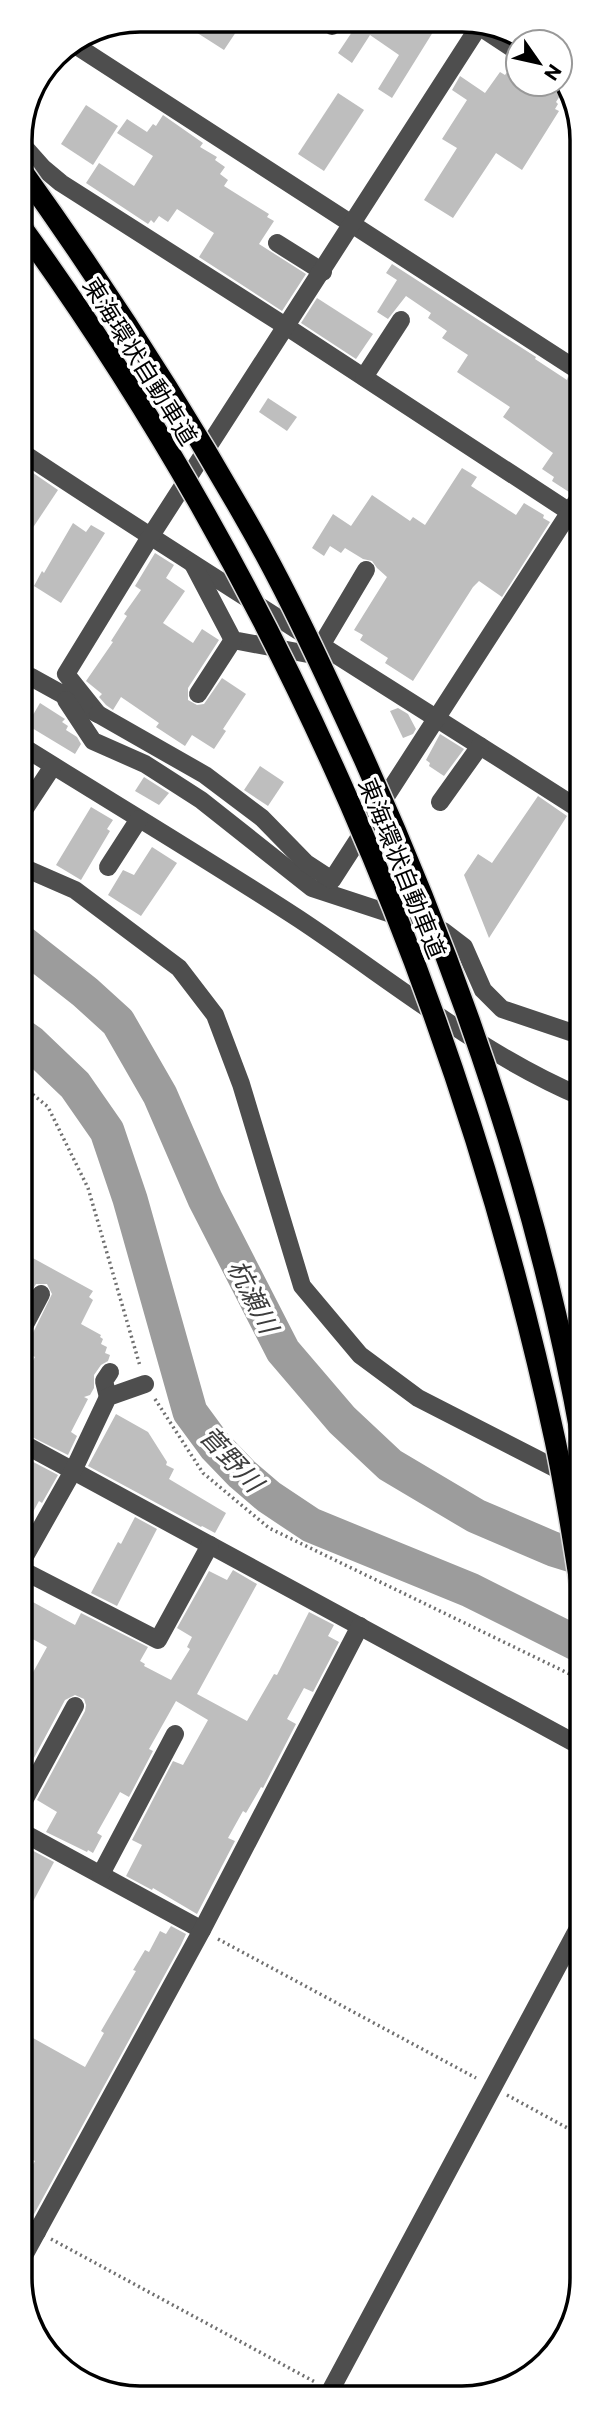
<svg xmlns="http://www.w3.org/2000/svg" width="602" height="2418" viewBox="0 0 602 2418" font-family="Commissioner,'Noto Sans JP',sans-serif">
	<rect width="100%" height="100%" fill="#fff"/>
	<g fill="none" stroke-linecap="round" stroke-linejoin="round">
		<g stroke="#9c9c9c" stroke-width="35">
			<polyline points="20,941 85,992 118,1022 160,1095 205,1199 283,1351 342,1420 390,1465 476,1516 553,1549 582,1558"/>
			<polyline points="20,1035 30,1042 75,1085 107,1131 130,1199 190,1412 215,1446 242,1474 269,1497 311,1525 470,1590 582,1646"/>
		</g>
	</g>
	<g fill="#bebebe">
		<polygon points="438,24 392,98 378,89 399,55 370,35 352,63 338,53 356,26 355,25"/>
		<polygon points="240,26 224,50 188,27 214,27"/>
		<polygon points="514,62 518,63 518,84 551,84 563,91 556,102 558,104 555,109 559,111 522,170 496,153 453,218 424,200 457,148 442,139 467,100 452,90 460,76 485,93 500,72 505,75"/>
		<polygon points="338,93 364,110 324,171 298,154"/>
		<polygon points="86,105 118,126 93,165 61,144"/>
		<polygon points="163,115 203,143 200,147 217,157 215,160 225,167 220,174 228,180 224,186 269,214 267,217 274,221 259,244 306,274 282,311 199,257 214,233 177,209 168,222 159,216 154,223 151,220 148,224 86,183 99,163 134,186 153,156 117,133 127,119 147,132 153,124 156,126"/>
		<polygon points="392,264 536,357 535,359 567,380 568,377 582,385 582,471 579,476 580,477 569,492 552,481 554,477 542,469 553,453 503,417 510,407 457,372 468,355 442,338 447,331 428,318 431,313 406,296 388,319 377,312 397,280 386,273"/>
		<polygon points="317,298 373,334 356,359 301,323"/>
		<polygon points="268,398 297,417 287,431 259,412"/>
		<polygon points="20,464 58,490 20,547"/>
		<polygon points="462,468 477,477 471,486 516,515 524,503 544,515 543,518 550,522 502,597 479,581 473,587 413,681 385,663 388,658 360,640 363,635 354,630 387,577 377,568 372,561 363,559 345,548 341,553 330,546 324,556 312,548 333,514 351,526 372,495 410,521 413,517 425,525"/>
		<polygon points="73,523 86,532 91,525 105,533 61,603 34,586 42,571 44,573"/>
		<polygon points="155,553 174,565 166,578 185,591 163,623 193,643 202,629 219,640 188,688 188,700 197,705 204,704 222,678 246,694 223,729 226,731 214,749 192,735 185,746 156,727 159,723 121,697 113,710 106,705 99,697 102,694 86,681 113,642 111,641 127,616 124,614 141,590 135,586"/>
		<polygon points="40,703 65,719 62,722 68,726 66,730 77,737 81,744 75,754 27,725"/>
		<polygon points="398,708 408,714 416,729 413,734 403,738 390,711"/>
		<polygon points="440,734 464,749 444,776 429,766 430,763 426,760"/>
		<polygon points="260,766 284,782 268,806 244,790"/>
		<polygon points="144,777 169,793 159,805 135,791"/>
		<polygon points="538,796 567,816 489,938 464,875 478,854 492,863"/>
		<polygon points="91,807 113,820 107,829 110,831 81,880 56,865"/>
		<polygon points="152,847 177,863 141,916 108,895 123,870 134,875"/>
		<polygon points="20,1251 93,1291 89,1297 93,1300 81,1324 101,1335 100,1337 103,1339 101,1344 107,1347 105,1353 110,1355 108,1361 101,1365 94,1375 94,1388 90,1395 84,1397 88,1399 71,1432 77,1436 68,1455 20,1431 20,1385 35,1357 20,1349 20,1345 30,1339 52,1294 47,1284 36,1284 20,1310"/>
		<polygon points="116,1414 148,1432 167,1462 166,1465 174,1469 169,1479 226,1513 215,1533 202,1526 201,1527 88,1466"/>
		<polygon points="20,1455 58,1475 42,1503 39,1501 33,1512 20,1504 20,1492 30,1475 20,1469"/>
		<polygon points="135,1517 157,1529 117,1606 91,1593 118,1542 121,1544"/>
		<polygon points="233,1570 257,1584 197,1694 247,1721 274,1674 277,1675 309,1612 334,1625 328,1636 339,1642 313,1692 304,1688 287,1719 296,1724 263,1788 261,1787 246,1813 243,1811 228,1838 235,1841 197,1914 153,1888 152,1890 126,1876 142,1845 132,1840 173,1761 183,1765 208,1720 176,1701 149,1749 153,1751 129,1797 120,1792 97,1833 102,1836 93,1853 88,1850 87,1852 46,1832 57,1812 37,1800 85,1711 86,1705 84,1699 75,1695 65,1700 20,1784 20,1745 33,1720 20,1713 20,1696 47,1647 20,1632 20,1595 75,1625 81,1613 148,1647 140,1661 145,1664 144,1666 171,1680 190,1649 187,1647 192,1637 177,1628 209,1571 227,1580"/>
		<polygon points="26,1847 54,1862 20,1926 20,1857"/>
		<polygon points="171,1926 186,1934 181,1945 33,2216 20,2209 20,2189 35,2161 21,2154 31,2136 20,2131 20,2054 28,2040 31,2042 33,2038 85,2067 104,2033 101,2031 136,1971 133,1970 145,1950 149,1952 160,1931 166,1934"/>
	</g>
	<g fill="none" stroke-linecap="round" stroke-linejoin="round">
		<g stroke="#707070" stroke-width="3.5" stroke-dasharray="2 3.5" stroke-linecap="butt">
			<polyline points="20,1084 48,1107 88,1188 140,1366"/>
			<polyline points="155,1399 203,1473 269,1528 582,1680"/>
			<polyline points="218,1939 476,2078"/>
			<polyline points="507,2095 582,2136"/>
			<polyline points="51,2239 315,2382"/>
		</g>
		<g stroke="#4e4e4e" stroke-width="18">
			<polyline points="474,23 518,52"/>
			<polyline points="332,26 332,25"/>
			<polyline points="72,43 582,373"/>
			<polyline points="560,78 561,79"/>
			<polyline points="19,141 43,168 61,183 287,327 582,520"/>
			<polyline points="277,243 323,272"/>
			<polyline points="364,377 401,320"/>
			<path d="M20,451C205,574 395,691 582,811"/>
			<polyline points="193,564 233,640 324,657"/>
			<polyline points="322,644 366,570"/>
			<polyline points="20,674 31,677 98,714 66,674 150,537 481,23"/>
			<polyline points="198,694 233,640"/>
			<polyline points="66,700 93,741 145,764 201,800 312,888 443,931 464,947 483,990 502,1009 582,1036"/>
			<polyline points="98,714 205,775 262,818 306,863 332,880 582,493"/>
			<path d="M20,745C113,803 207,859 299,919C391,980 480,1054 582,1097"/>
			<polyline points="440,802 480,746"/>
			<polyline points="20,816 53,766"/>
			<polyline points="20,866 75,890 179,968 215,1015 241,1084 302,1286 360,1355 418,1398 582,1482"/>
			<polyline points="108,867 139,819"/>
			<polyline points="20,1334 41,1294"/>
			<polyline points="108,1397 104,1381 110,1372"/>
			<polyline points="20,1442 582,1747"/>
			<polyline points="20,1565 73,1471 108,1397 145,1384"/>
			<polyline points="20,1569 158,1640 210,1545"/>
			<polyline points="581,1746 582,1808"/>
			<polyline points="20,1808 75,1706"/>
			<polyline points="20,1831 202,1930"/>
			<polyline points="101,1874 175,1734"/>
			<polyline points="20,2223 37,2232"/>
			<polyline points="20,2263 202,1930 360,1626"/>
			<polyline points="327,2397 582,1921"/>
		</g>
		<g stroke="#dbdbdb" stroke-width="24" stroke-linecap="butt">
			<g id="highway-bridge">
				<path d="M20,168C101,281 176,397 245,518C286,589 321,665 355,739C458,964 539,1199 582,1442"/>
				<path d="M20,225C281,585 461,1005 555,1440C566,1492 574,1544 582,1596"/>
			</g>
		</g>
		<use href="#highway-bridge" stroke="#000" stroke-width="21"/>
	</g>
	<g text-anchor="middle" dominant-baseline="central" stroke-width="7" stroke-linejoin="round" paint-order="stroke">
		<g font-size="24" fill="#000" stroke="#fff">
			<text transform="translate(141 361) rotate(58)">東海環状自動車道</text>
			<text transform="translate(403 868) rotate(68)">東海環状自動車道</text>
		</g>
		<g font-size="26" font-style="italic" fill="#3d3d3d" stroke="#fff">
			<text transform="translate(254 1296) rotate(63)">杭瀬川</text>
			<text transform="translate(232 1458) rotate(47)">菅野川</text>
		</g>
	</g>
	<path d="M0 0H602V2418H0ZM140 32H462A108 108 0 0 1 570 140V2278A108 108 0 0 1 462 2386H140A108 108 0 0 1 32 2278V140A108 108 0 0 1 140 32Z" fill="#fff" fill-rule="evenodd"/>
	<path fill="none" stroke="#000" stroke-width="3.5" d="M140 32H462A108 108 0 0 1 570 140V2278A108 108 0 0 1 462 2386H140A108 108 0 0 1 32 2278V140A108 108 0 0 1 140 32Z"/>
	<g transform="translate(539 63) rotate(124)"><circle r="33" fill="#ffffff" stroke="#999999" stroke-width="2"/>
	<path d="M0-5L12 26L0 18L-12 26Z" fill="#000000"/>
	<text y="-10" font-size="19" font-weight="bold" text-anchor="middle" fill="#000000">N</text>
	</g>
</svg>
